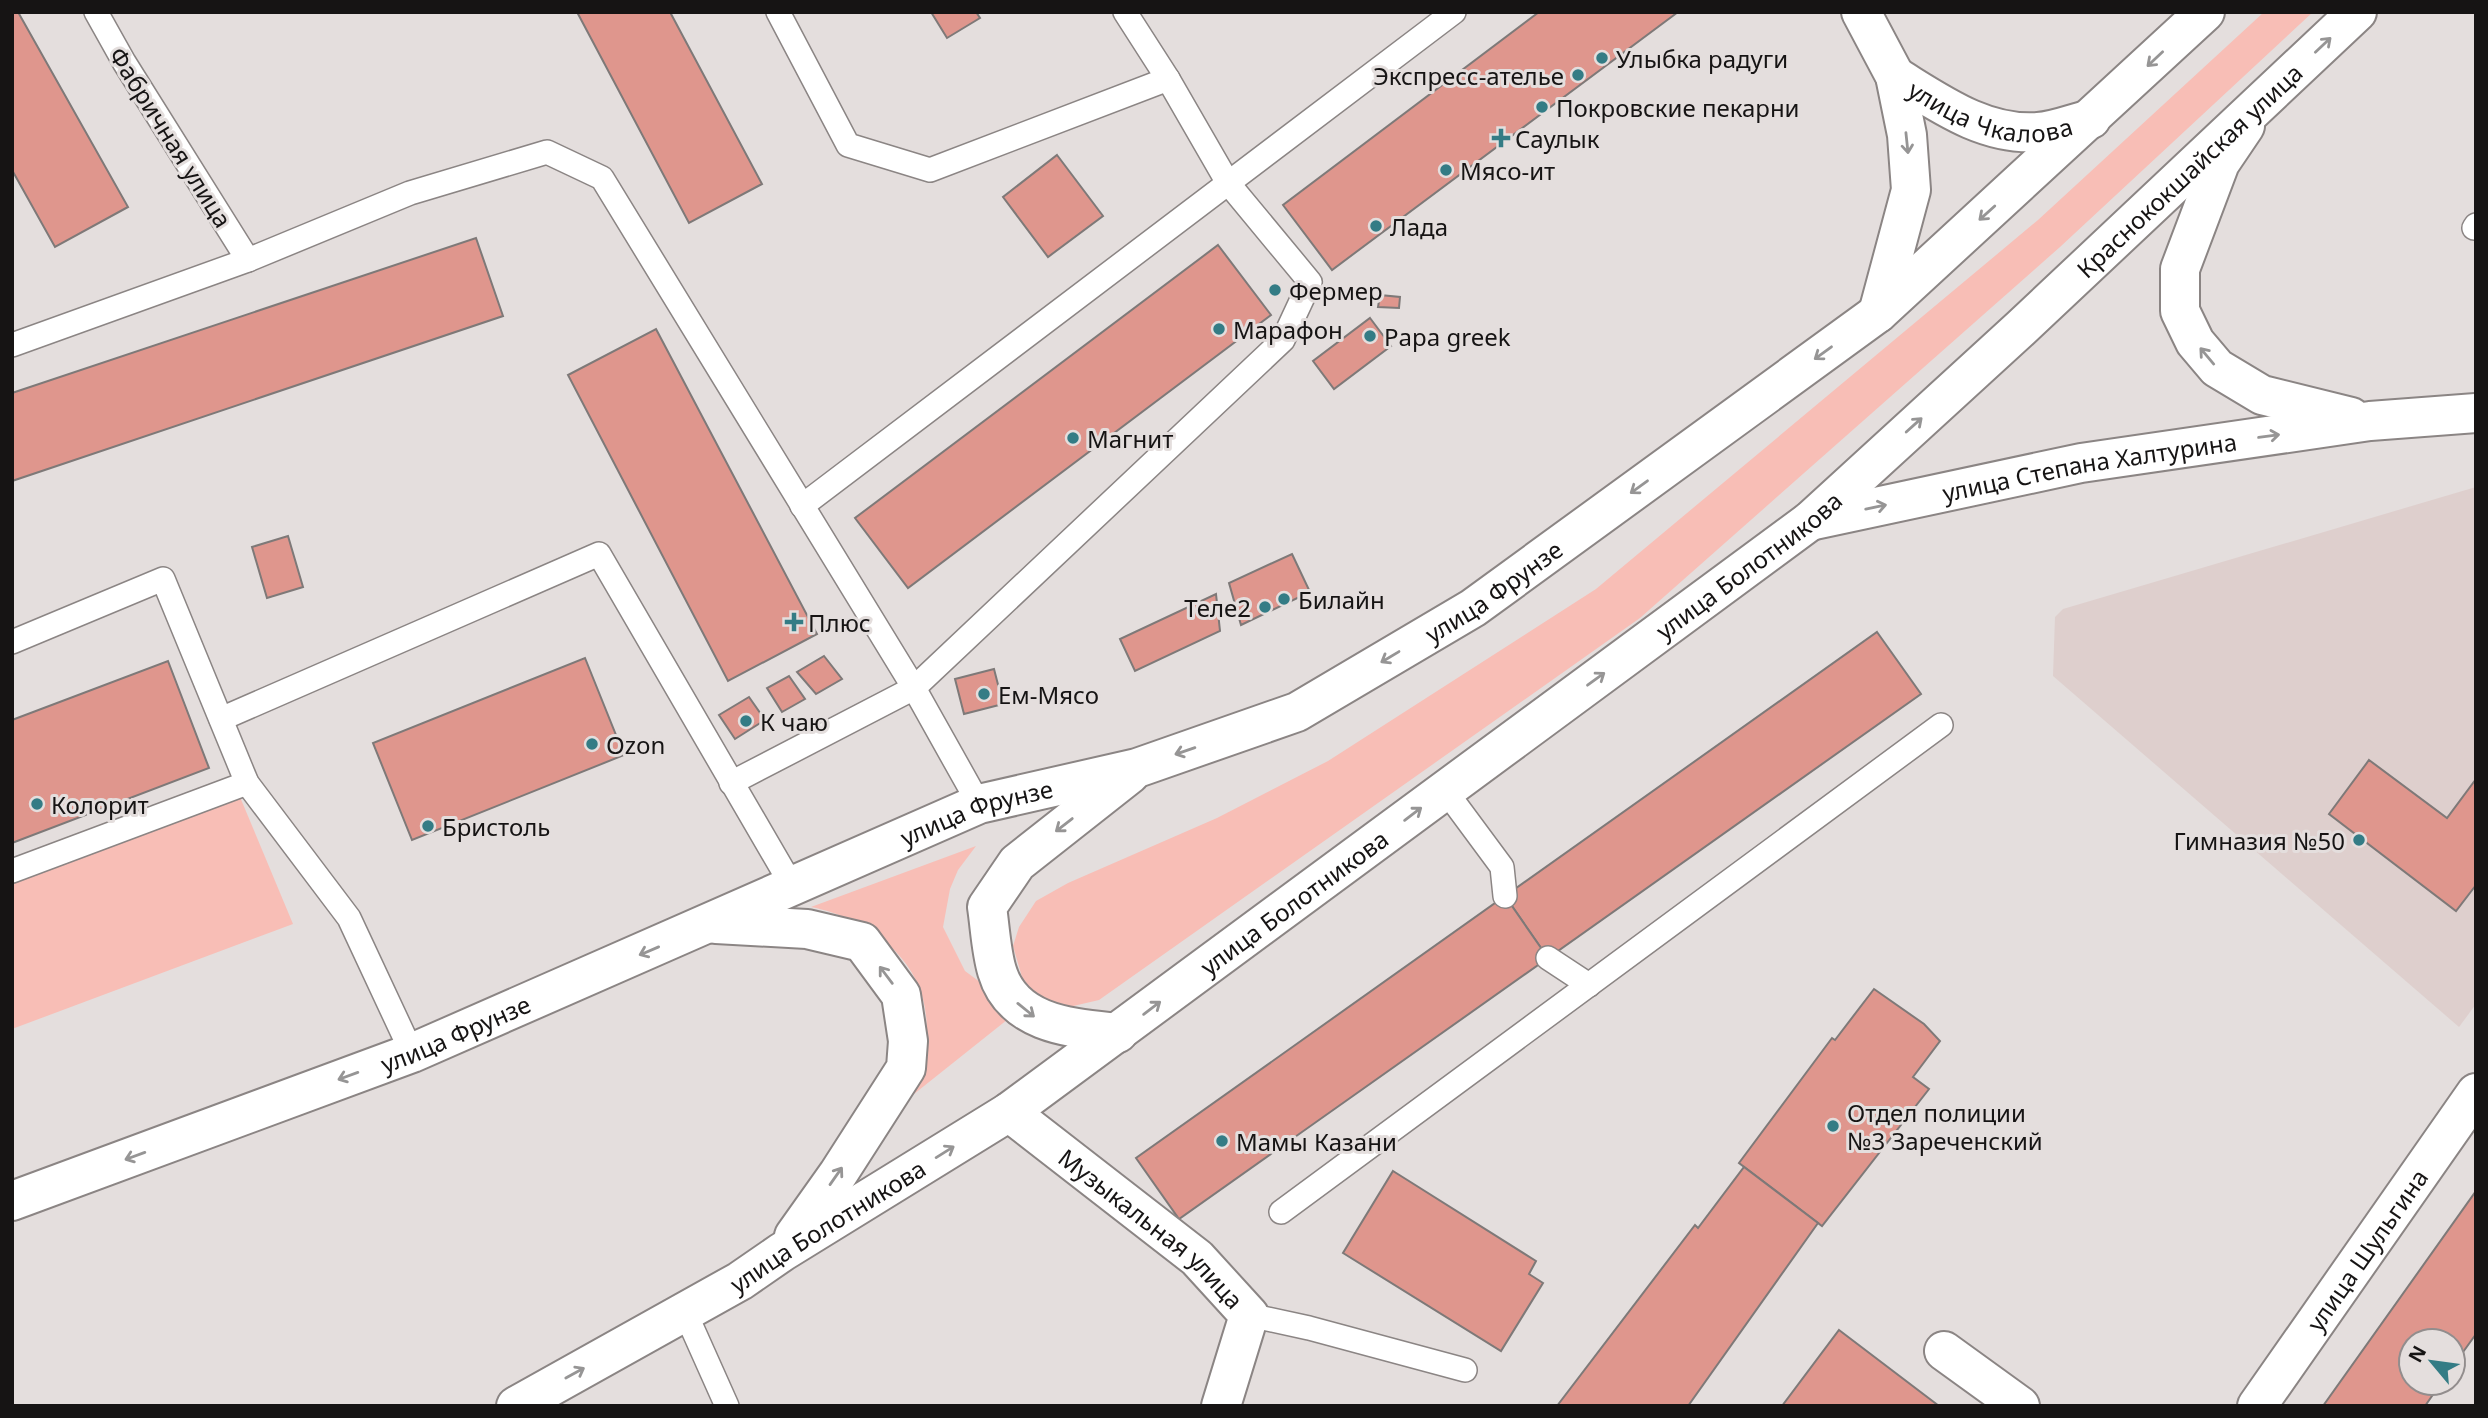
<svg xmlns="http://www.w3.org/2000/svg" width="2488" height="1418" viewBox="0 0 2488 1418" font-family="'Noto Sans',sans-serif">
	<rect width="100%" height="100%" fill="#e4dedd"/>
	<polygon fill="#decfcd" points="2476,487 2476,1004 2459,1027 2053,676 2055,617 2063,609"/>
	<g fill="#f8beb6">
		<polygon points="2264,12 2313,12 2060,247 1640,618 1099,1000 1069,1007 1035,995 1022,977 1013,946 1019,927 1036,901 1068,883 1217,818 1328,761 1596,589 2038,220"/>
		<polygon points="240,797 293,924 12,1029 12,883"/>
		<path d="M976,846L958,870L950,889L943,927L965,971L984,985L1032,1000L914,1094C919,1075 924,1055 926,1036C933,967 873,919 811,907Z"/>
	</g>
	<g fill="#df968d" stroke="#7e7978" stroke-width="2">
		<polygon points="12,12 18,12 128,207 55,247 12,170"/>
		<polygon points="577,12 670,12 762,184 689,223"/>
		<polygon points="931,12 976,12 980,18 947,38"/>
		<polygon points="1539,12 1678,12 1332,270 1283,205"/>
		<polygon points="1057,155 1103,216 1048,257 1003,197"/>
		<polygon points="476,238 503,316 12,481 12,393"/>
		<polygon points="1218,245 1271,315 908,588 855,518"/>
		<polygon points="1380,295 1400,297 1399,308 1378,307"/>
		<polygon points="1370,318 1391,346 1334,389 1313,361"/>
		<polygon points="656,329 817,634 728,681 568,375"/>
		<polygon points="288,536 303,587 267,598 252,547"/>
		<polygon points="1292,554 1310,592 1241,625 1229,583"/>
		<polygon points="1216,594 1220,631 1135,671 1120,639"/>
		<polygon points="1877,632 1921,694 1548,958 1505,896"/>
		<polygon points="824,656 842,679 816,694 797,672"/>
		<polygon points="585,658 624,755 412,840 373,743"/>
		<polygon points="168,661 209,768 12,843 12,720"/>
		<polygon points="994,669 1003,704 964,714 955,679"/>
		<polygon points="789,676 805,699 782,712 767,688"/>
		<polygon points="749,697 765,720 735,739 719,715"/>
		<polygon points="2369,760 2447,818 2476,779 2476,885 2456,911 2329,814"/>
		<polygon points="1505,896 1548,958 1179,1219 1136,1158"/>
		<polygon points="1874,989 1924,1024 1940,1041 1913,1077 1929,1089 1822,1226 1739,1163 1832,1038 1835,1040"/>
		<polygon points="1744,1167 1818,1223 1688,1406 1557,1406 1695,1225 1698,1228"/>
		<polygon points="1393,1171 1536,1261 1529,1274 1543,1283 1501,1351 1343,1253"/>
		<polygon points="2476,1191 2476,1334 2453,1366 2453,1341 2411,1341 2411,1383 2441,1383 2425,1406 2323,1406"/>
		<polygon points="1839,1330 1939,1406 1782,1406"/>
	</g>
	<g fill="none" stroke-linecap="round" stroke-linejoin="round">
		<g stroke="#8b8584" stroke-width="26">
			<g id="service">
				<polyline points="96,12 124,62 248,260"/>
				<polyline points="778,12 848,145 930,170 1168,79"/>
				<polyline points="2474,228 2476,225"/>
				<polyline points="12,345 248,260 410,193 547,152 602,178 914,688 979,804"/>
				<polyline points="802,506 1454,12"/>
				<polyline points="12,642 163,579 247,783 349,918 412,1053"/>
				<polyline points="221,719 599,554 791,884"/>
				<polyline points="731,783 914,688 1283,340 1310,282 1228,183 1168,79 1125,12"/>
				<polyline points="1445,790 1502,867 1505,896"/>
				<polyline points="12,871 247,783"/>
				<polyline points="1548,958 1589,985"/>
				<polyline points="1281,1212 1941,725"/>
				<polyline points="685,1312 727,1406"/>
				<polyline points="1249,1315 1309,1328 1465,1370"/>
			</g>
		</g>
		<g stroke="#8b8584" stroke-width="42">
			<g id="minor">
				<polyline points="1861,12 1895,76 1907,135 1911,190 1878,313"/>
				<path id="s1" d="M1895,76C1939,103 1984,136 2038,132C2055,131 2074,123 2091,119"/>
				<path id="s2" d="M1009,1112L1197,1258L1249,1315L1221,1406"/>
				<polyline points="1944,1351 2020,1406"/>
				<path id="s3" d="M2257,1406L2476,1093"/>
			</g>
		</g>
		<g stroke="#8b8584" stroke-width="42">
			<g id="tertiary">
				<polyline points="2245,126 2220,163 2180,269 2180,311 2195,342 2217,368 2262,395 2351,417"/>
				<path id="s4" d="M1810,521L2081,463L2370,421L2476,413"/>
			</g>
		</g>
		<g stroke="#8b8584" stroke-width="42">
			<g id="primary">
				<polyline points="716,924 807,929 862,942 901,995 908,1041 906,1068 838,1174 794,1236"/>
				<path d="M1118,1033C1072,1028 1013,1025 997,971C991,951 990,927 987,907L1017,863L1130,774"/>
				<path id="s5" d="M12,1201L412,1053L979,804L1137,768L1297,712L1473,608L1878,313L2205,12"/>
				<path id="s6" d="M516,1406L740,1281L782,1252L1009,1112L1810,521L2021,328L2357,12"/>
			</g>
		</g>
		<use href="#service" stroke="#fff" stroke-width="23"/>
		<use href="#minor" stroke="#fff" stroke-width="38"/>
		<use href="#tertiary" stroke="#fff" stroke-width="38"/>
		<use href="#primary" stroke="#fff" stroke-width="38"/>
	</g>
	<defs><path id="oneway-shaft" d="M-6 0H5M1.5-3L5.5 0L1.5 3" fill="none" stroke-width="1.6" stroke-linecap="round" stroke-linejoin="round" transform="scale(1.75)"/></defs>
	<g stroke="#969595">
		<use href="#oneway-shaft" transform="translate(2323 45) rotate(-43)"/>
		<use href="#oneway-shaft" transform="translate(2155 59) rotate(137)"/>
		<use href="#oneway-shaft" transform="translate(1907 143) rotate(84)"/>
		<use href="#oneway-shaft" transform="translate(1987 213) rotate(138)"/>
		<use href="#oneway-shaft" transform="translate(1823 353) rotate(144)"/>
		<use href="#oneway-shaft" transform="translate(2207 356) rotate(-130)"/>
		<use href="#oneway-shaft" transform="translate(1914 425) rotate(-42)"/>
		<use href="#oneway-shaft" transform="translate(2269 436) rotate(-8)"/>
		<use href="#oneway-shaft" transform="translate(1639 487) rotate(144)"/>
		<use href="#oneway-shaft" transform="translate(1876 507) rotate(-12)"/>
		<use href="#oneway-shaft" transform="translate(1390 657) rotate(149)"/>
		<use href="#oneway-shaft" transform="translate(1596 679) rotate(-36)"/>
		<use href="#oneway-shaft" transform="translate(1185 751) rotate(161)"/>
		<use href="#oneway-shaft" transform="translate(1413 814) rotate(-37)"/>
		<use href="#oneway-shaft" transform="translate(1064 825) rotate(142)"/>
		<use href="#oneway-shaft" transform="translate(649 951) rotate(157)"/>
		<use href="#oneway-shaft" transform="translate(886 975) rotate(-127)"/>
		<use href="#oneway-shaft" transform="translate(1152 1008) rotate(-37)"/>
		<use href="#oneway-shaft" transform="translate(1026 1010) rotate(39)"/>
		<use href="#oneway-shaft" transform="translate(348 1076) rotate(160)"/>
		<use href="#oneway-shaft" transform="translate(945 1152) rotate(-32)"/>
		<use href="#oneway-shaft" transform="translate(135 1156) rotate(160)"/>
		<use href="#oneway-shaft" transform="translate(836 1176) rotate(-55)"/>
		<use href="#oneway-shaft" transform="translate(575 1373) rotate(-29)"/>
	</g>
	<g fill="#347c85" stroke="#e4dedd" stroke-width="2.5">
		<circle cx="1602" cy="58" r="7"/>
		<circle cx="1578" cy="75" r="7"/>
		<circle cx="1542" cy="107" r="7"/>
		<path d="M1497.5 127.5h7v7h7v7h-7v7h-7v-7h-7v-7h7z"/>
		<circle cx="1446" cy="170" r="7"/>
		<circle cx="1376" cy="226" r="7"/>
		<circle cx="1275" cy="290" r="7"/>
		<circle cx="1219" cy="329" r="7"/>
		<circle cx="1370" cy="336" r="7"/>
		<circle cx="1073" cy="438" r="7"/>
		<circle cx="1284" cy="599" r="7"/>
		<circle cx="1265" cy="607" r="7"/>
		<path d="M790.5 611.5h7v7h7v7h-7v7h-7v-7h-7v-7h7z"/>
		<circle cx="984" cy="694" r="7"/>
		<circle cx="746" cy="721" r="7"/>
		<circle cx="592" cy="744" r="7"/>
		<circle cx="37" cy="804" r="7"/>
		<circle cx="428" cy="826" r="7"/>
		<circle cx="2359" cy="840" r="7"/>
		<circle cx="1833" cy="1126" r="7"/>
		<circle cx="1222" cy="1141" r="7"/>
	</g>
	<g text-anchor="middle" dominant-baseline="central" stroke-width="6" stroke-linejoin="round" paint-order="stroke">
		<g font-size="24" fill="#161414" stroke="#e4dedd" text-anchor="start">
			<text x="1616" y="58">Улыбка радуги</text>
			<text x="1564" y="75" text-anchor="end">Экспресс-ателье</text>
			<text x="1556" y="107">Покровские пекарни</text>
			<text x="1515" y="138">Саулык</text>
			<text x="1460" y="170">Мясо-ит</text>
			<text x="1390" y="226">Лада</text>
			<text x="1289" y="290">Фермер</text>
			<text x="1233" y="329">Марафон</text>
			<text x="1384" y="336">Papa greek</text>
			<text x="1087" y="438">Магнит</text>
			<text x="1298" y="599">Билайн</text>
			<text x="1251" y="607" text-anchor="end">Теле2</text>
			<text x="808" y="622">Плюс</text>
			<text x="998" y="694">Ем-Мясо</text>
			<text x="760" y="721">К чаю</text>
			<text x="606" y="744">Ozon</text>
			<text x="51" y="804">Колорит</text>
			<text x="442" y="826">Бристоль</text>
			<text x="2345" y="840" text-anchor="end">Гимназия №50</text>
			<text x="1847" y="1112">Отдел полиции<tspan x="1847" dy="28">№3 Зареченский</tspan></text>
			<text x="1236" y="1141">Мамы Казани</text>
		</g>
		<g font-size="24" fill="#161414" stroke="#e4dedd">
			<text stroke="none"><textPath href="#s1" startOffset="105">улица Чкалова</textPath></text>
			<text transform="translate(171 137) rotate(58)">Фабричная улица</text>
			<text stroke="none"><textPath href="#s6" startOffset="2086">Краснококшайская улица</textPath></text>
			<text stroke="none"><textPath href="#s4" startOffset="285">улица Степана Халтурина</textPath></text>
			<text stroke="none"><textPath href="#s6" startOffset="1494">улица Болотникова</textPath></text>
			<text stroke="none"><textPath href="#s5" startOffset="1608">улица Фрунзе</textPath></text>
			<text stroke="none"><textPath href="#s5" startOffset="1041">улица Фрунзе</textPath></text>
			<text stroke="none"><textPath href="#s6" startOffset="928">улица Болотникова</textPath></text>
			<text stroke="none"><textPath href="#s5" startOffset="474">улица Фрунзе</textPath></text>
			<text stroke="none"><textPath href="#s6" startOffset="360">улица Болотникова</textPath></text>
			<text stroke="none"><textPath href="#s2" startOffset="184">Музыкальная улица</textPath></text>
			<text stroke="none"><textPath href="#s3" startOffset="191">улица Шульгина</textPath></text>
		</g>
	</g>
	<rect width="2488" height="1418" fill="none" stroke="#161414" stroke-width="28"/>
	<g transform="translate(2432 1362) rotate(299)"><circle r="33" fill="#e4dedd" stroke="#928d8d" stroke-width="2"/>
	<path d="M0-5L12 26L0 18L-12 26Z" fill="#347c85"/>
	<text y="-10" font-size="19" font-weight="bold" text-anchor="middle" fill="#161414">N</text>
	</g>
</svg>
